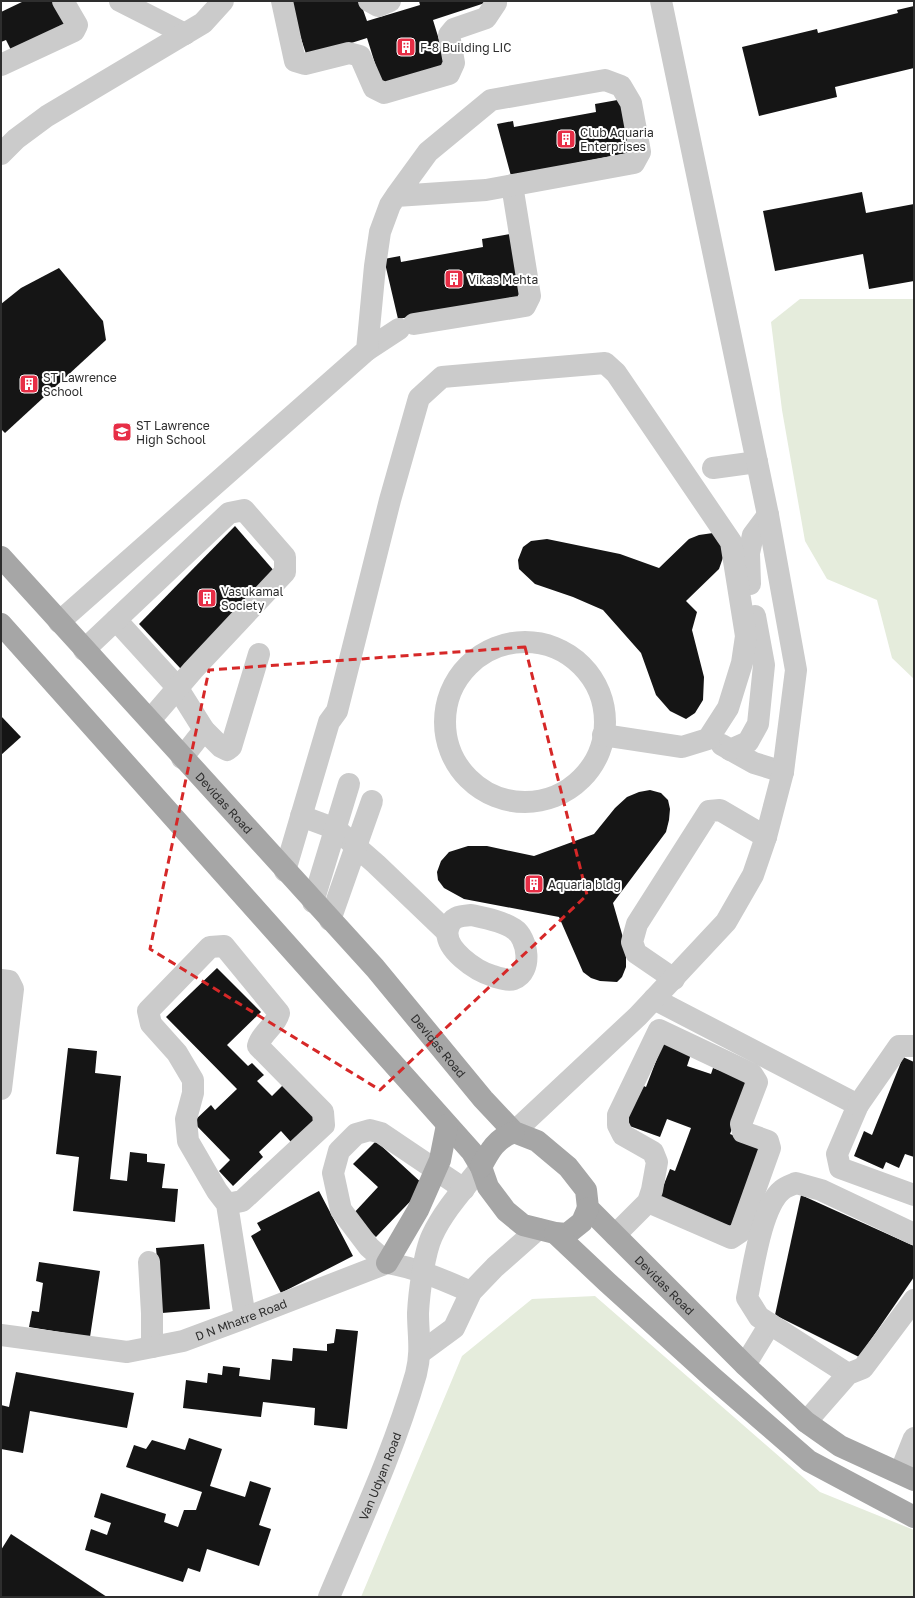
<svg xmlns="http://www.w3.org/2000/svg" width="915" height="1598" viewBox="0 0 915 1598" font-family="'Golos Text',sans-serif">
	<rect width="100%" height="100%" fill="#fff"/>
	<g fill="#e5ecdc">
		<polygon points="800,299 914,299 914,679 892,658 877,600 827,579 805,541 782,410 771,322"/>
		<polygon points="595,1296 820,1492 914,1530 914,1597 361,1597 462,1356 532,1299"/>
	</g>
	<g fill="#151515">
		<polygon points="24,1 60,1 73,28 14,56 6,40 1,42 1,12"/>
		<polygon points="289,1 360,1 367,21 420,5 419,1 491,1 433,20 447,66 382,86 367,38 307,57"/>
		<polygon points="914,6 914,68 835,87 837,97 759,116 742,47 817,29 818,33 898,13 897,10"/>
		<polygon points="623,99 632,152 511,176 497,124 513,121 514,127 596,112 595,104"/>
		<polygon points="862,192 866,213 914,204 914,281 869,289 863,254 775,271 763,211"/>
		<polygon points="510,234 521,297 398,319 384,259 400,256 401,262 483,247 482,239"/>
		<polygon points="59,268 103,321 106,340 5,433 1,429 1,304 21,288"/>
		<polygon points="235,526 275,572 181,669 139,624"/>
		<polygon points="713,533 726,549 719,569 686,601 697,612 692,630 704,677 703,700 695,713 686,719 670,711 656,695 641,653 603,610 573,597 535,584 519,569 518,560 523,547 531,541 547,539 620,554 659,568 689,539 699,535"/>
		<polygon points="1,716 21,737 1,755"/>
		<polygon points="650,790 661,793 668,800 670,809 669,820 666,832 613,903 624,941 626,955 626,967 622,977 617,982 600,981 591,978 583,972 559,917 464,899 444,888 438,880 437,872 441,861 449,852 468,846 487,846 534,856 594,834 615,808 627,797 639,792"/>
		<polygon points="217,968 261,1012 227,1045 248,1066 252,1063 264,1075 257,1081 272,1096 286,1082 319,1116 291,1142 281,1131 259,1152 263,1157 233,1186 219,1171 230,1160 193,1122 211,1105 215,1110 237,1089 166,1017"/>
		<polygon points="663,1043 691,1054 687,1066 711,1074 713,1068 750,1081 730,1134 766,1148 736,1228 657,1202 670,1169 675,1171 691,1128 667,1119 660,1137 624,1124 639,1084 646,1087"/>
		<polygon points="68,1048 97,1051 95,1073 121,1076 110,1179 127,1181 130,1152 147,1154 147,1162 165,1164 162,1188 178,1189 175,1222 73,1211 79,1157 56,1154"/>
		<polygon points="903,1057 914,1062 914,1157 905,1154 899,1168 886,1162 883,1169 854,1156 864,1131 872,1135"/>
		<polygon points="376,1141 425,1186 376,1237 352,1215 378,1187 353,1164"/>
		<polygon points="319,1191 353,1256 281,1293 251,1236 261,1230 257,1223"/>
		<polygon points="801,1195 914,1246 914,1277 859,1357 775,1315"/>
		<polygon points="204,1244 210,1309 162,1313 156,1248"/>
		<polygon points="39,1262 100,1271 90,1337 29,1327 32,1311 39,1312 43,1283 36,1281"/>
		<polygon points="336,1329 358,1331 347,1429 314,1425 315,1408 263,1402 261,1417 183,1408 186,1380 207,1383 208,1373 222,1375 223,1366 240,1368 239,1376 270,1380 272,1359 292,1361 293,1348 327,1351 327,1344 334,1343"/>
		<polygon points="16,1372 134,1393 127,1428 30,1411 23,1453 1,1449 1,1405 9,1407"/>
		<polygon points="189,1438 222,1449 210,1486 245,1497 250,1481 271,1488 259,1525 271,1529 259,1566 207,1549 200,1572 188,1568 183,1582 85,1550 91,1529 107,1535 111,1523 94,1517 101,1493 166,1514 164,1522 178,1527 184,1510 196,1510 202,1492 126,1467 134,1445 146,1449 152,1440 185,1450"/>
		<polygon points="11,1534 107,1597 1,1597 1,1550"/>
	</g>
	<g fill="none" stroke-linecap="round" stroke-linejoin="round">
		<g stroke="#cbcbcb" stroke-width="22">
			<polyline points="120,1 185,34"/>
			<polyline points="282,1 295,61 305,64 349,53 360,56 374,88 384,93 449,74 454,63 449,35 454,29 486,18 496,3 495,1"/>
			<polyline points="369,1 378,6 390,1"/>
			<polyline points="1,65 74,31 77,25 63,1"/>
			<polyline points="1,154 16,139 47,116 203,23 223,1"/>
			<polyline points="414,324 525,306 530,296 512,185"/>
			<polyline points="367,350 399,329"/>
			<polyline points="713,468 757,462"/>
			<polyline points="750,584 749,553 753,535 768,515"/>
			<polyline points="116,620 177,687 204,730 182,758"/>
			<polyline points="59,622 367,350 375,266 380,232 390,205 396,196 428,152 491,100 605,80 621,86 631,103 640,152 634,163 486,190 396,196"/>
			<circle cx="525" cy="722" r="80"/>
			<polyline points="84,650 229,513 244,510 285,557 285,572 193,670 150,720"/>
			<polyline points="204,730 221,747 227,750 231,747 259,654"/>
			<polyline points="722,745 754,763 783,772"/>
			<polyline points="730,750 748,742 758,724 764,665 755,616"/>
			<polyline points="301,816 336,829 376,864 447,932"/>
			<polyline points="285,871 329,722 337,711 390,500 419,398 442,377 605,363 616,373 731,542 746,636 742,663 728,708 708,739 682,747 603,735"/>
			<polyline points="313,902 349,784"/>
			<path d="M471,915C485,918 502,921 514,929C528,938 533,972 514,979C508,981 499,978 493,976C476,971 443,949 448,929C451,917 459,916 471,915Z"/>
			<polyline points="330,920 372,801"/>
			<polyline points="674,979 636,953 632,942 637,924 709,811 720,810 766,837"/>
			<polyline points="1,980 9,981 13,989 1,1089"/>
			<polyline points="654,999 858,1105 837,1154 840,1168 914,1195"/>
			<polyline points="858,1105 899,1046 914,1046"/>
			<polyline points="514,1132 638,1016 726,922 753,875 766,837 783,772 796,670 768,515 661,1"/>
			<path d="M227,1204L242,1201L324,1125L323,1112L258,1046C261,1033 276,1026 279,1013L224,946L210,947L148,1011L151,1024L177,1053L193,1080V1093L186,1119L188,1141L217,1191L227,1204L245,1318"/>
			<polyline points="615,1235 648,1202 652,1190 657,1162 653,1152 623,1135 618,1125 618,1115 659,1030 752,1074 757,1082 741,1124 743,1132 768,1141 770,1148 740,1232 731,1238 648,1202"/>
			<polyline points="149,1262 152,1313 152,1347"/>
			<polyline points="387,1263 369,1247 341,1210 333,1173 339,1151 356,1134 370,1130 381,1133 464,1189"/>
			<path id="s1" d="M1,1335L127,1352L183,1341L245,1318L387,1263C417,1268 443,1280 471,1292"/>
			<polyline points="745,1365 770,1324"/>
			<path d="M848,1374L759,1317L747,1298C753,1270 761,1207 782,1190C785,1187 791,1185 796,1183L821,1190L914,1234"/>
			<polyline points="806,1422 848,1374 863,1368 914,1300"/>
			<polyline points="900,1473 914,1438"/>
		</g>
		<g stroke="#cbcbcb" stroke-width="22">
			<polyline points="420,1353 454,1328 471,1292 495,1267 538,1229"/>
			<path id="s2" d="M329,1597C360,1523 394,1451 416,1374C422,1351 418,1335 418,1313C419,1294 424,1253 432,1236C444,1210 464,1189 481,1167"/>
		</g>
		<g stroke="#a6a6a6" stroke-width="22">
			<path id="s3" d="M1,557L375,968L483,1099L514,1132L537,1141L568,1167L586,1190L588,1208L745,1365L806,1422L840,1446L914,1480"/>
			<polyline points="1,624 472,1152 481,1167 488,1187 506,1211 523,1225 555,1233 567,1234 582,1222 588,1208"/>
			<path d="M481,1167C490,1150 496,1139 514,1132"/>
			<polyline points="555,1233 607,1282 712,1377 809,1461 914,1517"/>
			<polyline points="387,1263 418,1210 440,1160 447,1125"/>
		</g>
	</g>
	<path fill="none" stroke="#d62828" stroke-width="3" stroke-dasharray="8 5" stroke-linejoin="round" d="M525,647L587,895L380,1090L150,949L209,670Z"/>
	<defs>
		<g id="building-square" transform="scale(1)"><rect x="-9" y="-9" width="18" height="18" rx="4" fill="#e72e46" stroke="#fff"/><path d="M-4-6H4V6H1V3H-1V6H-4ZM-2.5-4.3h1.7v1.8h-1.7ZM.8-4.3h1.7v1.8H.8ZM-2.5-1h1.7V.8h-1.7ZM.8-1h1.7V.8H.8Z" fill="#fff"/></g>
		<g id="school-square" transform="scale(1)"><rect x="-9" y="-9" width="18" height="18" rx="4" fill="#e72e46" stroke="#fff"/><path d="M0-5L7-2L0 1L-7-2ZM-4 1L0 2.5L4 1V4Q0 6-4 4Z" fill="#fff"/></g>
	</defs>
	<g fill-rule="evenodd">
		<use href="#building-square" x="406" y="47"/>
		<use href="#building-square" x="566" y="139"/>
		<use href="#building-square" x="454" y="279"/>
		<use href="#building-square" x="29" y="384"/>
		<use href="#school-square" x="122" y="432"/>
		<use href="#building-square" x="207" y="598"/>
		<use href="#building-square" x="534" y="884"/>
	</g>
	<g text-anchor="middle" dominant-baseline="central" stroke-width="4" stroke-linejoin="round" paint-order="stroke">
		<g font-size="12" fill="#2e2e2e" stroke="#fff" text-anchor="start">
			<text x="420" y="47">F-8 Building LIC</text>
			<text x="580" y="132">Club Aquaria<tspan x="580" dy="14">Enterprises</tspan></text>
			<text x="468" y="279">Vikas Mehta</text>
			<text x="43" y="377">ST Lawrence<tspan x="43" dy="14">School</tspan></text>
			<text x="136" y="425">ST Lawrence<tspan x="136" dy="14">High School</tspan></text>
			<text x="221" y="591">Vasukamal<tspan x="221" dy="14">Society</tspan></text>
			<text x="548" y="884">Aquaria bldg</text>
		</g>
		<g font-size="12" fill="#2e2e2e" stroke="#fff">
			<text stroke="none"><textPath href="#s3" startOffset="332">Devidas Road</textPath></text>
			<text stroke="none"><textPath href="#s3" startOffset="656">Devidas Road</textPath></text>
			<text stroke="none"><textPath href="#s3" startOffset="992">Devidas Road</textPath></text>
			<text stroke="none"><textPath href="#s1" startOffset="246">D N Mhatre Road</textPath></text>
			<text stroke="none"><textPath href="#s2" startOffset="131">Van Udyan Road</textPath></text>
		</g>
	</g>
	<rect width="915" height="1598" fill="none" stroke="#2e2e2e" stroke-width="4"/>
</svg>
